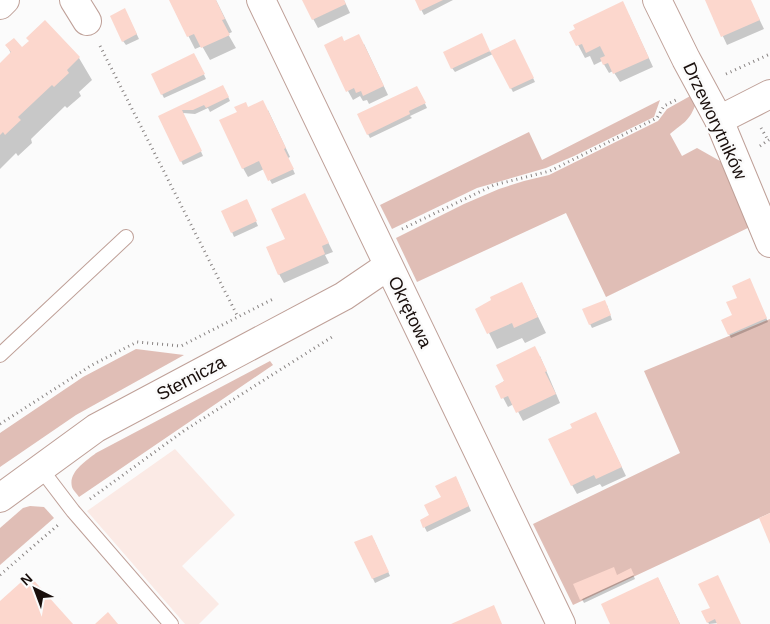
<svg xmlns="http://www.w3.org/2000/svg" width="770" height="624" viewBox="0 0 770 624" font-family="Helvetica,sans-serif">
	<rect width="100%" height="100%" fill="#fbfbfb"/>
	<polygon fill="#fbeae5" points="175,449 235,515 182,566 219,604 199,624 185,624 87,511"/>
	<g fill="#e0beb6">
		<path d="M692,95L696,103C690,121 683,123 670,134L682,156L697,148L720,161L733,178L756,224L606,297L566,213L417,282L396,238L464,204L499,189L524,181L549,175L658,121L667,109Z"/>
		<polygon points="660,100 654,117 574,156 546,168 477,188 392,229 380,205 529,132 542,160"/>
		<polygon points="770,319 770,513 573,605 533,524 680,453 644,371"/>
		<polygon points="136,349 184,355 76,415 0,467 0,433 83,377"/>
		<path d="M270,361L273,365L79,497C77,494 73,490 72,487C68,472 86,461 96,453Z"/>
		<polygon points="30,506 44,507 54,518 0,565 0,528 23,508"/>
	</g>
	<g fill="#0003">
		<polygon points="170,0 216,0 232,32 228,34 236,48 210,60 202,46 195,49"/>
		<polygon points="303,0 344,0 350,13 318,28"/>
		<polygon points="416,0 453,0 424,15"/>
		<polygon points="706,0 750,0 764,29 727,45"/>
		<polygon points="127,14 139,39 126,45 123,41"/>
		<polygon points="629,15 653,67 620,82 613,71 609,73 602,61 594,65 590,56 585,58 571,32"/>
		<polygon points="45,22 79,58 92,80 79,92 81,96 67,108 65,106 31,139 32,143 18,156 16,153 0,169 0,64 11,54 7,45 22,49 30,42"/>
		<polygon points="483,39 490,52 514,40 535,82 513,92 493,54 455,72 452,68"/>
		<polygon points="344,43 364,44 388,95 369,104 367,100 363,101 360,96 353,100 348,91"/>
		<polygon points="196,58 206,79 164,98 162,94"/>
		<polygon points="225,90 230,101 210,112 208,108 195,114 183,113 203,156 183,165 160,117"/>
		<polygon points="419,91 427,108 410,116 412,118 370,138 368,134"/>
		<polygon points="268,110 290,157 288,158 295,174 272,184 264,169 248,177 243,168"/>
		<polygon points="249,205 258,226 234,237 232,232"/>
		<polygon points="322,230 333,252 325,255 329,263 284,283 279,274"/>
		<polygon points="522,284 546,333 525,343 522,338 497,349 477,309"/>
		<polygon points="751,284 768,322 731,338 729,334 738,298"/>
		<polygon points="607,305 612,320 592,328 590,324"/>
		<polygon points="540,356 560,403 523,421 514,404 508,407 497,386"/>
		<polygon points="600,422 626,476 602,487 600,484 577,494 572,485"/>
		<polygon points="458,482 471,511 427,532 421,520 431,516 442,498"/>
		<polygon points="374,540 390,576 375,583 356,543"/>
		<polygon points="631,570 635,579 584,603 582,599 617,576"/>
		<polygon points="658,578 680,624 612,624"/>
		<polygon points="703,612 740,624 719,624 718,623 709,624"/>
	</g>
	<g fill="#fcd7cd">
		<polygon points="169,0 216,0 225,19 222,20 230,35 201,48 194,34 187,37"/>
		<polygon points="302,0 344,0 346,4 312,20"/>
		<polygon points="415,0 443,0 420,11"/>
		<polygon points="705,0 751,0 760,20 721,37"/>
		<polygon points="623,1 649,58 613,74 608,63 603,65 600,58 605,56 600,46 586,53 582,44 576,46 569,32 575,29 573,25"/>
		<polygon points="125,8 137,34 122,42 110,16"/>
		<polygon points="45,20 80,57 67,70 69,73 54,87 52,85 18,117 21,120 5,135 3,132 0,135 0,63 11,52 5,45 14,38 22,47 29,41 26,38"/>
		<polygon points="482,33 490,51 451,69 443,52"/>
		<polygon points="359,34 384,86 363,96 361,91 356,93 354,88 346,92 324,45 342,36 344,41"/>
		<polygon points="515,39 534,78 510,89 490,51"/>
		<polygon points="194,53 205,74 161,95 151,74"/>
		<polygon points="223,85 229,97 206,108 204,105 193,110 182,110 202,151 180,162 158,116"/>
		<polygon points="417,86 426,103 409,111 410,114 367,135 357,114"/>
		<polygon points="263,100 286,148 284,149 294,169 268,181 259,161 242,169 219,120 237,112 234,107 246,102 248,107"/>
		<polygon points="305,193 329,243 322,246 325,254 278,275 266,247 285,239 271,209"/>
		<polygon points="247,199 257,221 231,233 221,211"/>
		<polygon points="750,278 767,318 728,335 721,320 732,315 726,302 737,298 732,286"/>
		<polygon points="522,282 538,317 514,328 512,323 487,334 475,309 491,300 490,297"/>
		<polygon points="605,300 611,315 589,325 582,309"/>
		<polygon points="535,346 547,371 545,372 556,394 516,413 508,396 501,399 495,386 504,381 496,365"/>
		<polygon points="596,412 622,467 596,479 594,475 571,486 548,439 572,428 570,424"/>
		<polygon points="456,476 469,506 423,528 420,520 429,515 424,505 441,497 435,486"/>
		<polygon points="770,513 770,544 759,518"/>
		<polygon points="372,535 389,572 372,579 354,542"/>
		<polygon points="614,567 617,575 631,568 634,575 580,600 573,584"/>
		<polygon points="29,575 73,624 0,624 0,601"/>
		<polygon points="718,575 741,624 717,624 715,619 707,623 701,611 710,608 698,584"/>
		<polygon points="658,577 680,624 610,624 601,604"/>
		<polygon points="494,605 502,624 451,624"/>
		<polygon points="108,612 118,624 95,624"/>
	</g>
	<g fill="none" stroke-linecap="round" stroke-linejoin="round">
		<g stroke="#bfa098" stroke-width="16">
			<g id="lane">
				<polyline points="0,355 126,237"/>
				<polyline points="41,469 73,511 171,624"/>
			</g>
		</g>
		<g stroke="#bfa098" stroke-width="30">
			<g id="street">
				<polyline points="74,0 87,21"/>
				<polyline points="261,0 561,624"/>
				<polyline points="657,0 686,59 719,120 770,243"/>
				<polyline points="0,5 5,0"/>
				<polyline points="719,120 770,94"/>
				<polyline points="0,498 96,428 344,296 388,266"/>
			</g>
		</g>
		<g stroke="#888382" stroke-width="3" stroke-dasharray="1 4" stroke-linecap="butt">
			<polyline points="100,46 238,317"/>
			<polyline points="726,74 770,54"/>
			<polyline points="761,128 768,140"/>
			<polyline points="760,146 770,139"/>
			<polyline points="402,229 494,185 550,171 657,118 664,106 676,100"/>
			<polyline points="0,424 92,365 137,342 181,346 275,298"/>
			<polyline points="90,499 185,430 332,337"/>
			<polyline points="0,575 58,525"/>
		</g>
		<use href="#lane" stroke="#fff" stroke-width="14"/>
		<use href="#street" stroke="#fff" stroke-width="28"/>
	</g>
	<g text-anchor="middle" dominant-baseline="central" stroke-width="5" stroke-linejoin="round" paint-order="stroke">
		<g font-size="18" fill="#190f0c" stroke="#fbfbfb">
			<text transform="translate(715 121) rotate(65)">Drzeworytników</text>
			<text transform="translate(410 312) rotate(64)">Okrętowa</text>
			<text transform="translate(191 378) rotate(-28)">Sternicza</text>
		</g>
	</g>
	<g transform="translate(35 589) rotate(318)" stroke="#fbfbfb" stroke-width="4" paint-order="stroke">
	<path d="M0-4L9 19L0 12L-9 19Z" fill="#190f0c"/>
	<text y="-8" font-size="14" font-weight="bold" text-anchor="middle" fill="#190f0c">N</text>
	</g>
</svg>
